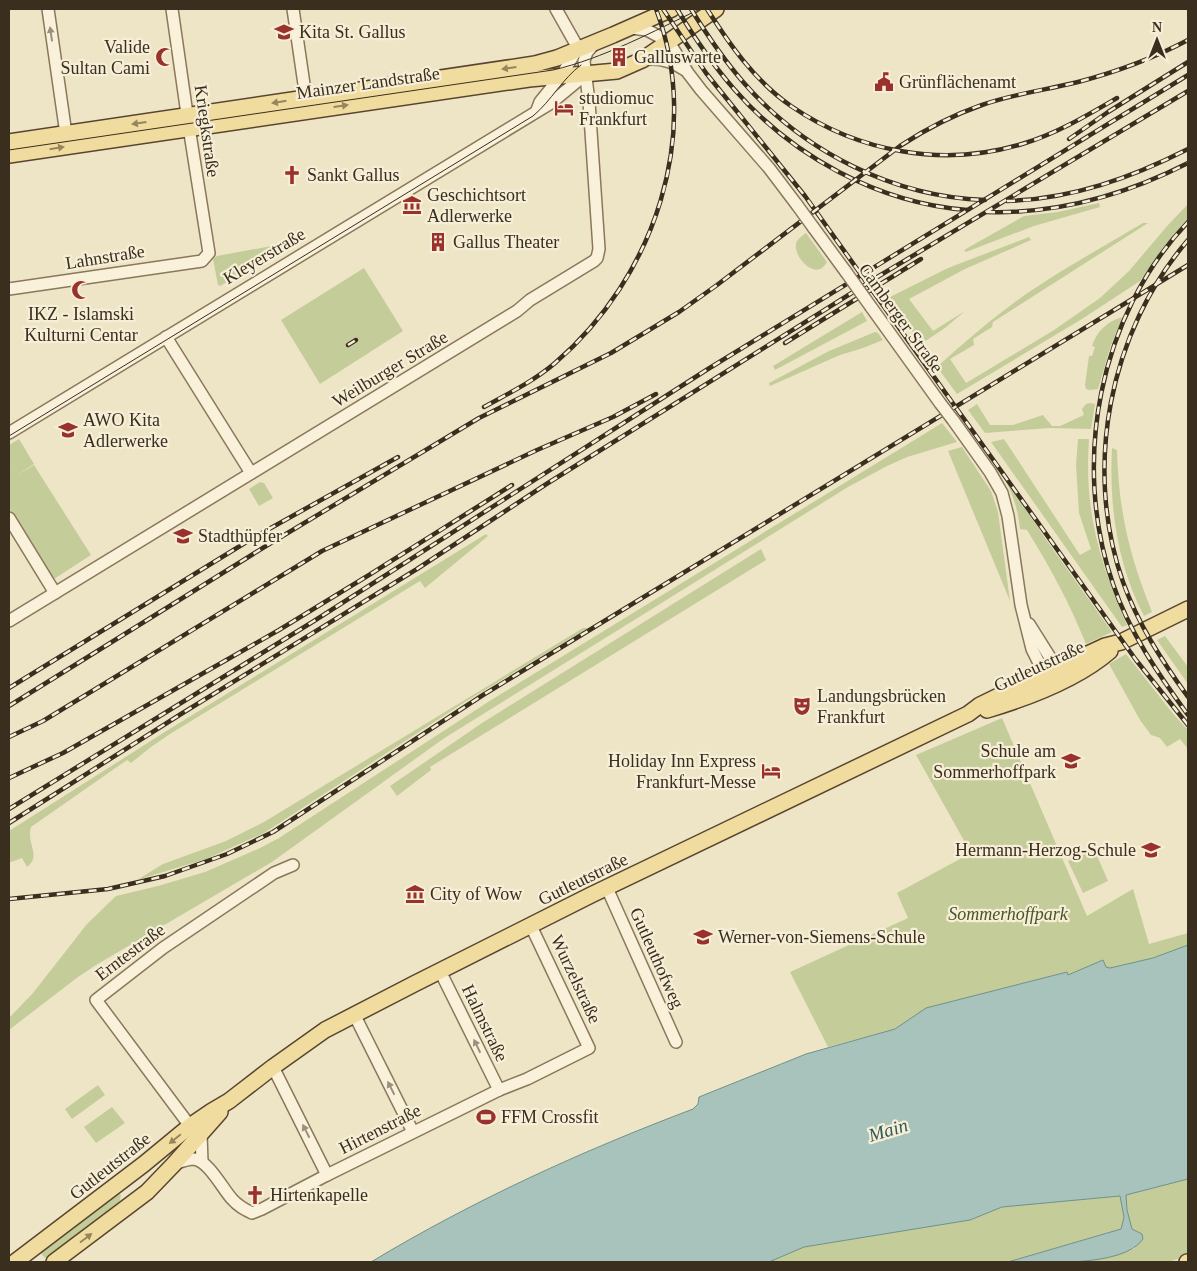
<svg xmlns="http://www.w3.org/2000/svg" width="1197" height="1271" viewBox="0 0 1197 1271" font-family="'Times New Roman',serif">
	<rect width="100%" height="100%" fill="#eee5c6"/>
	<g fill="#c4cd9a">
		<polygon points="1099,203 1100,207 1034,226 966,252 964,250 1024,216 1058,212"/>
		<path d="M1188,204V218L1167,243L1140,281L1082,319L957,394L937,367C967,340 998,313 1032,290C1068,266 1106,245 1143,223H1148L993,322L992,327L973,339L974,345L950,359L966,383L1054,330L1100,298L1129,271L1168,225Z"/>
		<path d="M806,233L827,262C815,284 790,253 797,241C799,238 803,235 806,233Z"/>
		<polygon points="1029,237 1031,240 965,269 909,299 933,331 965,311 945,328 921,344 888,298 948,268"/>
		<polygon points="277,245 280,252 220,286 218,285 213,259 217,256"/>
		<polygon points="364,268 403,331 320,384 281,320"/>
		<polygon points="862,312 867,321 775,370 773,366"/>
		<path d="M1123,317L1111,345L1098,389L1090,390L1086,389L1085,385L1089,356H1092L1095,347L1092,346C1097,331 1107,321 1123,317Z"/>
		<polygon points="875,332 878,333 883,340 863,348 840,355 770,386 769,383 829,351"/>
		<polygon points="1090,403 1095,404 1091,429 1050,428 985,433 968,410 977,404 990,425 1013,425 1043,415 1052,426 1060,426 1084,415 1082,409 1086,404"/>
		<polygon points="942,423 957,442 907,457 887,466 848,487 443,739 272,862 96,965 78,977 9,1030 9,1018 33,993 87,924 116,896 158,886 205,872 258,849 279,838 488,702"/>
		<polygon points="19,439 34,464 16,476 34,465 91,555 54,579 9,508 9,465 11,468 9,463 9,445"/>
		<path d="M1004,439L1080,555L1091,549L1079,513L1076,465L1078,439H1089C1084,510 1099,561 1127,625L1122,627L991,442Z"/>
		<polygon points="962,447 991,491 998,512 1010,601 948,451"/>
		<path d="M1112,448L1117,450C1119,513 1129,554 1152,612L1144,616C1117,565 1109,505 1112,448Z"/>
		<path d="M1006,479L1045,538L1112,632L1086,644C1070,604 1050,567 1027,530L1020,529C1018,511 1014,496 1005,480Z"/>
		<polygon points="260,482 264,483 273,498 259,506 249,489"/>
		<path d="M486,534L488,536L425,588L420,581L170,734L151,747L131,763L127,760L31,827C26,844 42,856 27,867L22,858L11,862L9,861V831L168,730Z"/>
		<polygon points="761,549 766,560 430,767 431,770 397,796 390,786 482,723"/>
		<polygon points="583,628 588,628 465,702 264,833 206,859 137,880 163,864 226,841 264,822"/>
		<polygon points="1165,636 1188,667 1188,684 1157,640"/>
		<polygon points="1126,654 1174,715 1188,730 1188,749 1180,739 1167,747 1160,738 1151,735 1140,720 1109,664"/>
		<polygon points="1002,718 1087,916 1133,889 1149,944 1188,933 1188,945 1153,958 1110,968 1106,967 1103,960 1068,975 1067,972 927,1008 895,1029 828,1047 790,972 908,918 897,893 971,853 916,755"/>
		<polygon points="1094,849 1108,881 1083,893 1068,861"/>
		<polygon points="98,1085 105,1095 72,1119 65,1109"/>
		<polygon points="112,1107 125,1123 96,1143 84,1127"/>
		<polygon points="1188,1179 1188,1255 1169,1262 1086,1262 1134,1249 1142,1234 1132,1229 1127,1210 1126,1195"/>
		<polygon points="117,1193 121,1195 120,1201 48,1257 45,1258 40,1252"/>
		<polygon points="1120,1196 1124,1217 1121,1229 1008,1262 769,1262 804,1247 970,1220 1002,1207"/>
	</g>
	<path fill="#a8c2bc" stroke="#6e918a" d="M1188,945V1179L1126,1195L1127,1210L1132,1229L1142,1234L1143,1239C1123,1268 1041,1262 1008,1262L1121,1229L1124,1217L1120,1196L1002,1207L970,1220L804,1247L769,1262H371C474,1200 582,1151 693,1109L698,1104L699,1097L806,1054L895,1029L926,1008L1067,972L1068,975L1103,960L1106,967L1110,968L1153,958Z"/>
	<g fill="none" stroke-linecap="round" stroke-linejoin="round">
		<g stroke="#8a775c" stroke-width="14">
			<g id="minor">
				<polyline points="48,9 66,134"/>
				<polyline points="293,9 306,98"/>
				<polyline points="631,28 647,30 669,42 688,73 701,90 769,168 797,205"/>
				<path d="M642,60C658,57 672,61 685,70"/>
				<polyline points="537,110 540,102 561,76 578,48 556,9"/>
				<polyline points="813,227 846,272"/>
				<polyline points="9,289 202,261 209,253 188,121 172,9"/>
				<polyline points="871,307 940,403"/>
				<polyline points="166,337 251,473"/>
				<polyline points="953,420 990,472 1002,493 1008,516 1021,605 1032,649 1040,665 1056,673"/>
				<polyline points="9,433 551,103 586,74"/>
				<polyline points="9,518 55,593"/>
				<polyline points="9,621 517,311 530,300 594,261 597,258 599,249 589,102 584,61 587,52 595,43"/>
				<polyline points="1029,624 1051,659 1050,677"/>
				<polyline points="607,888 676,1042"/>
				<polyline points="440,971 499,1090"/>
				<polyline points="354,1014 413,1132"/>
				<polyline points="273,1067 327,1175"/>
				<polyline points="190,1126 96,1000 163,948 274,873 293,865"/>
				<polyline points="201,1134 202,1162"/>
				<path d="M174,1164C180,1162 187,1159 194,1159C209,1161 222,1188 232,1199C238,1206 244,1209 252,1213L262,1209L327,1175L499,1090L527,1079L589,1048L531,926"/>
			</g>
		</g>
		<g stroke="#584530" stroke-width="18">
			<g id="major">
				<polyline points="9,142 535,64 557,58 613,35 672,9"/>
				<polyline points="9,155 529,79 617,71 642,60 716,9"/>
				<path d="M987,710C1027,698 1079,678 1110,651"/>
				<polyline points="15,1262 144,1164 190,1126 212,1111 229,1101 273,1067 325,1030 414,984 591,895 968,714 980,705 1021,685 1105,646 1121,642 1188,609"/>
				<polyline points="54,1262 147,1192 174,1164 220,1112"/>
				<polyline points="1187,1262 1188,1262"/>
			</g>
		</g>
		<use href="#minor" stroke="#f9f1da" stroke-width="11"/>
		<use href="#major" stroke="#f1dc9f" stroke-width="15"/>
		<g stroke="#3a2e1f" stroke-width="1">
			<path d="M9,150L553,70C602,59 654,31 700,9"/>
			<path d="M9,436L533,116C552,100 562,79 581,65"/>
		</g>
		<g stroke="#3a2e1f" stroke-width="4.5">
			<g id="rail">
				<polyline points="663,9 706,73 805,196 1136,660 1188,725"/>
				<path d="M677,9C694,37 712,64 734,89C792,156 878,203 967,210"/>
				<path d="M691,9C707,35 724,60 744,83C804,152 894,197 985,200"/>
				<path d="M707,9C730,45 755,81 791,106C858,152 943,168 1022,144C1056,134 1086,116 1117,98"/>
				<polyline points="1069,139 1108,112 1188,62"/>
				<path d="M1007,201C1072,199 1131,178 1188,149"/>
				<path d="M987,212C1059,214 1125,195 1188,163"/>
				<path d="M1188,222C1099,315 1071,463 1113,584C1129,632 1159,675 1188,715"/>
				<path d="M1188,240C1109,332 1083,468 1123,582C1138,624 1162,661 1188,697"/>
				<polyline points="785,343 921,259"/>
				<polyline points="348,345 356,340"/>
				<path d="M484,407C509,393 534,381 555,363C655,277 703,134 656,9"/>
				<polyline points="9,688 253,538 398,457"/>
				<path d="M9,706L266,546L479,418L611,353L679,312L717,285L900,146C926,129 953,115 982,105C1013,94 1046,90 1078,82C1116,72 1154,58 1188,40"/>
				<polyline points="9,737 43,721 322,551 537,450 613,417 656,394"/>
				<polyline points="9,778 63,753 279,630 369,575 512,485"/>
				<polyline points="9,809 314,621 708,369 1188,75"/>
				<polyline points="9,823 181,714 417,569 548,483 874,279 1188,91"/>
				<polyline points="9,899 108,889 165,876 227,854 273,832 483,695 1188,265"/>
			</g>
		</g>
		<use href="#rail" stroke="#f6eed6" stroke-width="2.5" stroke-dasharray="8" stroke-linecap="butt"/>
		<g stroke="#8a775c" stroke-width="14" stroke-linecap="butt">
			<g id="minor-bridge">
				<polyline points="797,205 813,227"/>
				<polyline points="846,272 871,307"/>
				<polyline points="940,403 953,420"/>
			</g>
		</g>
		<use href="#minor-bridge" stroke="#f9f1da" stroke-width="11"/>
	</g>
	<defs><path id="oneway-solid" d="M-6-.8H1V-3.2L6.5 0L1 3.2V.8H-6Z" transform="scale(1.25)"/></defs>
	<g fill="#9a907c">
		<use href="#oneway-solid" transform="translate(51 34) rotate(-98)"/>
		<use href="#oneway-solid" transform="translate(477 1046) rotate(-116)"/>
		<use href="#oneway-solid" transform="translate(391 1088) rotate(-117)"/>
		<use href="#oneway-solid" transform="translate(306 1131) rotate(-117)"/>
	</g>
	<g fill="#96855f">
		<use href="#oneway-solid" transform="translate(509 68) rotate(172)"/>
		<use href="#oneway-solid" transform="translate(279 102) rotate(171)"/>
		<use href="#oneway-solid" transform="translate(341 106) rotate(-8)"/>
		<use href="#oneway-solid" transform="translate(139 123) rotate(172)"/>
		<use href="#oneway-solid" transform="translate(57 148) rotate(-9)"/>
		<use href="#oneway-solid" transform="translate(175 1139) rotate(141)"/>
		<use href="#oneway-solid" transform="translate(86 1238) rotate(-37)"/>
	</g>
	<defs>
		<g id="school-bare" transform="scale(1.5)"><path d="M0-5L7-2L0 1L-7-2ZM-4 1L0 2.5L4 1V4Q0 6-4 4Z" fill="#99312c" stroke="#f6eed6" stroke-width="2.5" paint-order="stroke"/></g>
		<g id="mosque-bare" transform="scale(1.5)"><path d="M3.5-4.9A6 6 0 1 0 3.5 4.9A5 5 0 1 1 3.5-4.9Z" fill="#99312c" stroke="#f6eed6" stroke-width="2.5" paint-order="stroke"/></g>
		<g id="building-bare" transform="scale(1.5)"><path d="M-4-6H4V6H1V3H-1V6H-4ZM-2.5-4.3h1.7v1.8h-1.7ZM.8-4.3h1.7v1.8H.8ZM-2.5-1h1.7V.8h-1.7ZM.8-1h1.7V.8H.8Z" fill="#99312c" stroke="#f6eed6" stroke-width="2.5" paint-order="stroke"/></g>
		<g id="civic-bare" transform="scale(1.5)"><path d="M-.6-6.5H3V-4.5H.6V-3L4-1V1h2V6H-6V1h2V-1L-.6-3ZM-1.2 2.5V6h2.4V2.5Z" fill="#99312c" stroke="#f6eed6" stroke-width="2.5" paint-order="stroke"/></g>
		<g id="hotel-bare" transform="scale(1.5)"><path d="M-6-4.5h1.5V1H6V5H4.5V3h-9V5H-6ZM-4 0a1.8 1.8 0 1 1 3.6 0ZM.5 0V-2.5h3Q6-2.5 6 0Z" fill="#99312c" stroke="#f6eed6" stroke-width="2.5" paint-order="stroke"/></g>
		<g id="church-bare" transform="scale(1.5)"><path d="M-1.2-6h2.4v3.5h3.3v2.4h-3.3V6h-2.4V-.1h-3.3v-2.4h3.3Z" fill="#99312c" stroke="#f6eed6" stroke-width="2.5" paint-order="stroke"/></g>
		<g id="museum-bare" transform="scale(1.5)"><path d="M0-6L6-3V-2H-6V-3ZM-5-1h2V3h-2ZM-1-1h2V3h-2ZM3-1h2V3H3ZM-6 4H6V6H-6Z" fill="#99312c" stroke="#f6eed6" stroke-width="2.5" paint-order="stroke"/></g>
		<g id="theatre-bare" transform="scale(1.5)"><path d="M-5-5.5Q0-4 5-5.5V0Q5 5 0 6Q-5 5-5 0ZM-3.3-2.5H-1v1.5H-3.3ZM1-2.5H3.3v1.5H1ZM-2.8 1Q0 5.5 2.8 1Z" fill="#99312c" stroke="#f6eed6" stroke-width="2.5" paint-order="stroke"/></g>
		<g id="stadium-bare" transform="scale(1.5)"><path d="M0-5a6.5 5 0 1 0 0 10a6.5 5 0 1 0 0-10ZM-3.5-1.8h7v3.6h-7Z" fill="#99312c" stroke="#f6eed6" stroke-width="2.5" paint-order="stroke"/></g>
	</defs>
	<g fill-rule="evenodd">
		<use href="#school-bare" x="284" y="32"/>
		<use href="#mosque-bare" x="165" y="57"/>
		<use href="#building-bare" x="619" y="57"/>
		<use href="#civic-bare" x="884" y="82"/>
		<use href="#hotel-bare" x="564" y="108"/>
		<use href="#church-bare" x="292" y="175"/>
		<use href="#museum-bare" x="412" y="205"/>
		<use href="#building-bare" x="438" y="242"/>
		<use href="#mosque-bare" x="81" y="290"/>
		<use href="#school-bare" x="68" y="430"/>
		<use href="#school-bare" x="183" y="536"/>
		<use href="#theatre-bare" x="802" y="706"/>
		<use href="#school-bare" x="1071" y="761"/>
		<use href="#hotel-bare" x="771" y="771"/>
		<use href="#school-bare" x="1151" y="850"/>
		<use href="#museum-bare" x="415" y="894"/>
		<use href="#school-bare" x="703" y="937"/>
		<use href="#stadium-bare" x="486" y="1117"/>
		<use href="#church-bare" x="255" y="1195"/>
	</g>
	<g text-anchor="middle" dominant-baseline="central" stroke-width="4.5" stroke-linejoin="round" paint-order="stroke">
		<g font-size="18" fill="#3a2e1f" stroke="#f6eed6" text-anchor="start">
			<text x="299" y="32">Kita St. Gallus</text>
			<text x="150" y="47" text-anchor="end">Valide<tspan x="150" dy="21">Sultan Cami</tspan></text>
			<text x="634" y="57">Galluswarte</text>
			<text x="899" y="82">Grünflächenamt</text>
			<text x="579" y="98">studiomuc<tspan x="579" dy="21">Frankfurt</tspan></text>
			<text x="307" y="175">Sankt Gallus</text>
			<text x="427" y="195">Geschichtsort<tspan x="427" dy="21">Adlerwerke</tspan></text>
			<text x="453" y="242">Gallus Theater</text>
			<text x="81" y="314" text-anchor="middle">IKZ - Islamski<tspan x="81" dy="21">Kulturni Centar</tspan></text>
			<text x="83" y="420">AWO Kita<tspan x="83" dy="21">Adlerwerke</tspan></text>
			<text x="198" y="536">Stadthüpfer</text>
			<text x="817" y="696">Landungsbrücken<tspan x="817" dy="21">Frankfurt</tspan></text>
			<text x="1056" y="751" text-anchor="end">Schule am<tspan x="1056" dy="21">Sommerhoffpark</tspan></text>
			<text x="756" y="761" text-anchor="end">Holiday Inn Express<tspan x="756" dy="21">Frankfurt-Messe</tspan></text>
			<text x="1136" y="850" text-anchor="end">Hermann-Herzog-Schule</text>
			<text x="430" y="894">City of Wow</text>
			<text x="718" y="937">Werner-von-Siemens-Schule</text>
			<text x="501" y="1117">FFM Crossfit</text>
			<text x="270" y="1195">Hirtenkapelle</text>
		</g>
		<g font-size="18" fill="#3a2e1f" stroke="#f6eed6">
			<text transform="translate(368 83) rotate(-8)">Mainzer Landstraße</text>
			<text transform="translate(207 131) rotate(82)">Kriegkstraße</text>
			<text transform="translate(264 256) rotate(-31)">Kleyerstraße</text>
			<text transform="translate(105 257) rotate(-9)">Lahnstraße</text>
			<text transform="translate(901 318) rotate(54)">Camberger Straße</text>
			<text transform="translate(390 369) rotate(-31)">Weilburger Straße</text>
			<text transform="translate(1039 666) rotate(-25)">Gutleutstraße</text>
			<text transform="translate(583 879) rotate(-26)">Gutleutstraße</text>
			<text transform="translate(130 952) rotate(-37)">Erntestraße</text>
			<text transform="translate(657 958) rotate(66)">Gutleuthofweg</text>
			<text transform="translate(576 979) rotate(65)">Wurzelstraße</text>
			<text transform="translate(485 1023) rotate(64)">Halmstraße</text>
			<text transform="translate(380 1129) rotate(-27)">Hirtenstraße</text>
			<text transform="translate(110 1166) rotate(-38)">Gutleutstraße</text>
		</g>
		<g font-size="18" font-style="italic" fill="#475626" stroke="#f6eed6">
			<text x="1008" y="914">Sommerhoffpark</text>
		</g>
		<g font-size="19" font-style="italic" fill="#2f5a59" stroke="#f6eed6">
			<text transform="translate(888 1130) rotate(-17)">Main</text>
		</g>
	</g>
	<rect width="1197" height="1271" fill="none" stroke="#3a2e1f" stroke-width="20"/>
	<g transform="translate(1157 40)" stroke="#f6eed6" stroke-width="4" paint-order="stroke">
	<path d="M0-4L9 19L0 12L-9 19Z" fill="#3a2e1f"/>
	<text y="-8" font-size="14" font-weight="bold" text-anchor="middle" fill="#3a2e1f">N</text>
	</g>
</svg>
